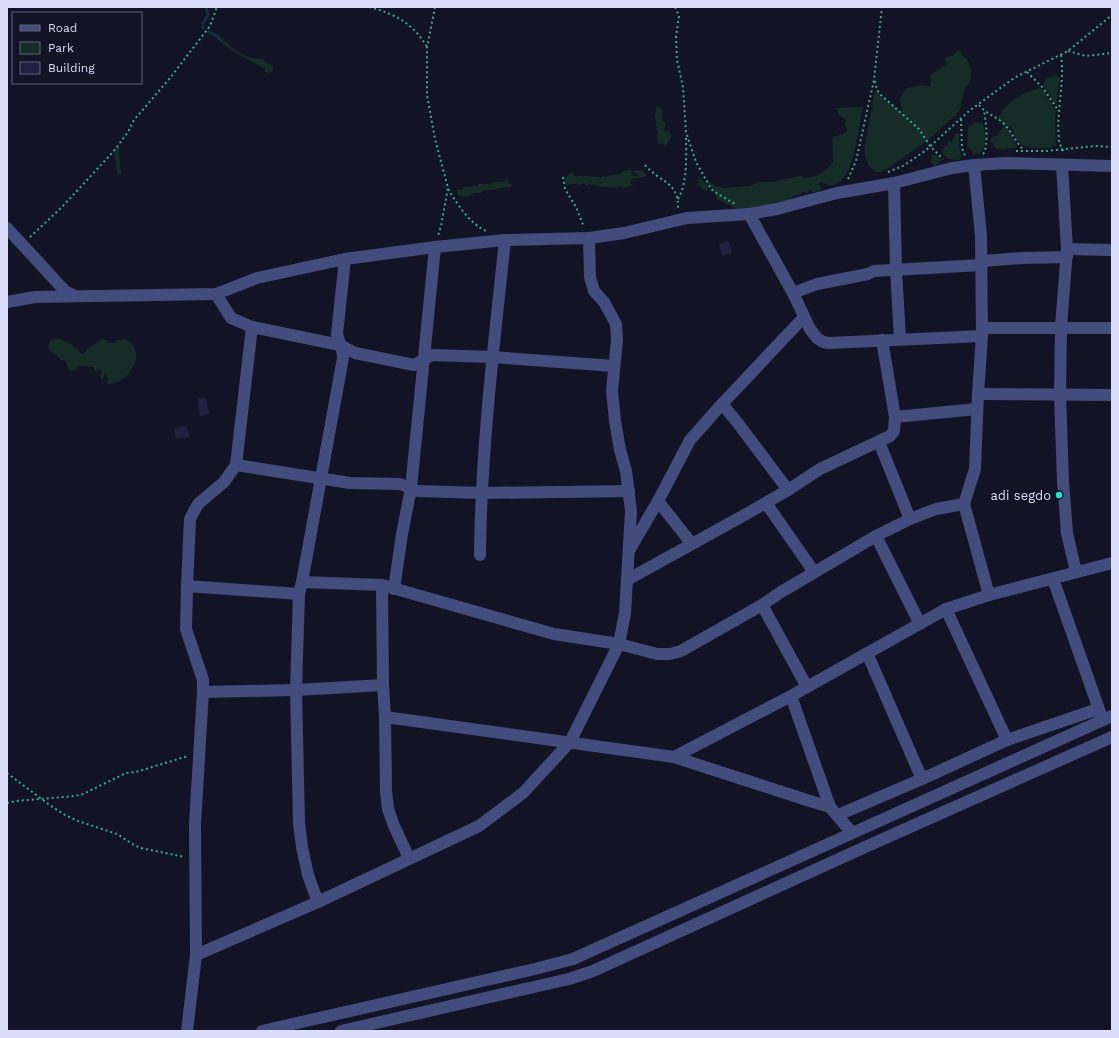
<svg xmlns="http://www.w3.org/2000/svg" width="1119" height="1038" viewBox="0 0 1119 1038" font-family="'Work Sans',sans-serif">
	<rect width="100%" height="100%" fill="#121324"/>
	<g fill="#162d27">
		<path d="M221,40L225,41C234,51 249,60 263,59L265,62L272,65L273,70L270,73L265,72V69L262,67L234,52L221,42Z"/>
		<path d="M957,51L961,52L963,56L968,60L971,70V77L970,83L965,87L959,112L927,141L888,168L881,172H876C868,167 865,159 864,150L875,92L877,90L881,95L904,115C899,101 898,101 907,88L921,85L930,87L931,83L930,75L947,64L945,59L949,56H953Z"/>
		<path d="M1056,76L1060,78L1056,105L1043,85C1044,78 1050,77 1056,76Z"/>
		<path d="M1040,88L1043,90L1056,111L1055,119L1056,146H1052L1051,148C1039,147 1024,152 1016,138C1014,134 1012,131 1012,127H1007L1017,146L1016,148C1007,148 997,154 993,143L990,142L992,136H997L1004,125L998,119C1006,101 1022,93 1040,88Z"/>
		<polygon points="657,104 659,109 661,107 663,115 662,116 662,120 666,124 664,130 667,132 668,130 669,130 669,135 672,133 670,140 668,140 668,143 665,146 661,142 661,144 659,144 657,139 658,131 656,129 656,120 655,118"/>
		<path d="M863,107C859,125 855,163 844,177C841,182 836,184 831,186L821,182L818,184L822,188L820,190L812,193V191L810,190L806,194L803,191L799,195H794L790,200L759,207L737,209L717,199L716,196V193L713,191L705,177L710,183L723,188L749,186L760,182H773L799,176L805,178L817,176L826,170L833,162L832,137L844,134L847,131V128L845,126L846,120L839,115L836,108Z"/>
		<polygon points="976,122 983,124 986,140 983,150 978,154 976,153 974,155 970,148 967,149 968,127"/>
		<polygon points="955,134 959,134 959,148 961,149 960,151 961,158 959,160 948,159 942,153 942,150 945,146 948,146 947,142 949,141 951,142 955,137 954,135"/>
		<polygon points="117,146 120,147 119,151 121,173 119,175 117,172 114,150"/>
		<polygon points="932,155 938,156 942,161 940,161 935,166 930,161 932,158 930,157"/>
		<path d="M630,170L633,172L631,175L634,176H637V174L633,171L639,170L644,172V174H646L647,176L632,179L630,183L633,185L632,186L630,185L629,187L624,188L622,186C611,189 600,187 589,184L586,186L584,183L579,185L575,184L566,185L564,179L572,172L575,176C582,175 592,177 599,177V178L604,176L606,177L610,175L621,174L624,171Z"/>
		<path d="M699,177L708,186V191C701,192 698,184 698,178Z"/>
		<path d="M507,179H508L509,184L510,183L512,185L511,187C501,187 493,191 483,190L481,193H474L468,196H465L464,198L462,195L459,196L456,190L463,189L464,187H472L474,185L476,186L479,184H488L489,185C492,181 501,181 505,182Z"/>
		<path d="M53,339H60L71,344L82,354L85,353L87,349L102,339H104L109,343H114C121,337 127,339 133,344C139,359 136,361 129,373L130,376L128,375L116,383L109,384L106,382L109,379L106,376V374L104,375V378L102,380L100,376L102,371L99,369L96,372L93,367L78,366C76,370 73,373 69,370L65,360H61L60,358L52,353L48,347L50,340Z"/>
	</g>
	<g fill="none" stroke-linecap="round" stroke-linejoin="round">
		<g stroke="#132e42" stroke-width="3">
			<polyline points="203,28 203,24 208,15 206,7"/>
			<polyline points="209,32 217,36 221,40"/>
		</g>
	</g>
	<g fill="#202142">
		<polygon points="729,241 732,253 722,256 719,244"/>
		<polygon points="206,398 209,414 200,416 197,399"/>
		<polygon points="187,426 189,437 176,439 174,428"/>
	</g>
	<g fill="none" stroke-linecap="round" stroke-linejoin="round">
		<g stroke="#3ea98b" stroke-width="2" stroke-dasharray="2 3" stroke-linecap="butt">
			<path d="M369,7C395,14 413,23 427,47"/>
			<polyline points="435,7 427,48 427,95 435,139 448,188 441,226 438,236"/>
			<polyline points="675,7 679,16 676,37 677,60 683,87 686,132 696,162 710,187 713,191 735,204"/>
			<polyline points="1068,51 1086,56 1112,53"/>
			<path d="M1061,55C1065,83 1056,111 1059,139C1059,145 1063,149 1064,154"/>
			<polyline points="1027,72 1043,88 1058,110"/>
			<polyline points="875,81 877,90 881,95 919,129 930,146 943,159"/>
			<path d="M979,105C986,114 996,116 1004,124C1012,132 1015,142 1024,150"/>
			<polyline points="961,119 962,148 965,156"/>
			<polyline points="1016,151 1046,151 1095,146 1112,147"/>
			<path d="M983,154C989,147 986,121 984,111"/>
			<path d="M645,165C660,183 679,181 678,209"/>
			<polyline points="888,172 903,166 925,151 969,111 1014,78 1068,51 1112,15"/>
			<polyline points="563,177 565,189 576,207 584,227"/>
			<polyline points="848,179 856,161 874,80 882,7"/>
			<path d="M448,189C458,205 469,223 486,231"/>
			<path d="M678,199C688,181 686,156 686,136"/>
			<polyline points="30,237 62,207 113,152 128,132 134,120 170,78 210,26 217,7"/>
			<polyline points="7,773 51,806 65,815 78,821 117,834 134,845 141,848 185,857"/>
			<polyline points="7,803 16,801 75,796 83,794 126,773 136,772 188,756"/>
		</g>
		<g stroke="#434d7d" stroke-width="12">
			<polyline points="974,165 981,236 982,336 978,394 975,469 964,504 989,595"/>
			<polyline points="1062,165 1067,249 1061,327 1060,395 1063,481 1067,533 1076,572"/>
			<polyline points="894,183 896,269 900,339"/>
			<polyline points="749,214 793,293 810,329 817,338 823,342 829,343 982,336"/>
			<polyline points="7,228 65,291 73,295"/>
			<polyline points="1067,249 1112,250"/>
			<polyline points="982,261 1022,258 1067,257"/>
			<polyline points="793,293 817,284 868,274 874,271 982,265"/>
			<polyline points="216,294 231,318 252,327 340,345 355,353 414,365 432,355 492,357 614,366"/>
			<polyline points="7,302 35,297 216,294 257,278 345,259 435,247 505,240 589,238 624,233 687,218 749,214 777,209 837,193 894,183 952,168 974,165 1006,163 1112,166"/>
			<polyline points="982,328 1112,328"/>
			<polyline points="978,394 1112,395"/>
			<polyline points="722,404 804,317"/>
			<polyline points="895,417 977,409"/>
			<polyline points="879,442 910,519"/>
			<polyline points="236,465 350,483 400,484 418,491 482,493 629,491"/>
			<polyline points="658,501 692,544"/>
			<polyline points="766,503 814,572"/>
			<polyline points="876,536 920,624"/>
			<polyline points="630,549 658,501 690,440 722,404 737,422 788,490"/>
			<path d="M480,555C481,450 494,344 505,240"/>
			<polyline points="1053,579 1101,715"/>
			<polyline points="627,580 748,513 788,490 820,469 890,436 894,431 895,417 882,340"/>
			<polyline points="302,582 382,585 554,634 619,644 657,654 670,654 681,651 762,605 781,592 876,536 910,519 936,509 964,504"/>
			<polyline points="382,585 383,685 385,717 386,791 388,809 394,826 409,858"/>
			<polyline points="187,586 299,594"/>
			<polyline points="394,589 402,534 411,488 435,247"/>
			<polyline points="762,605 807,687"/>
			<polyline points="946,609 1007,740"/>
			<polyline points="867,653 922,779"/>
			<polyline points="203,692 296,690 383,685"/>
			<polyline points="791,696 830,807"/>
			<polyline points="385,717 674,757"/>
			<polyline points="838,815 922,779 1007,740 1098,709"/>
			<polyline points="852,833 830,807 813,802 674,757 791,696 946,609 989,595 1112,563"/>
			<path d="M318,902L308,875L302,847L299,823L296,690L299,594L302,582L343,358C343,349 339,342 337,334L345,259"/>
			<polyline points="196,955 318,902 479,826 523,793 570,742 619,644 625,613 631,511 626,471 620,450 615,421 612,391 617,340 616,324 604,302 594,291 590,277 589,238"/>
			<polyline points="187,1031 196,955 195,824 203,692 203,680 186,629 187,586 190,519 198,504 224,482 236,465 252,327"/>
			<polyline points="262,1031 535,969 573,959 1112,716"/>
			<polyline points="341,1031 569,979 593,971 863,848 1112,737"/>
		</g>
	</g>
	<circle fill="#1de3cb" stroke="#121324" stroke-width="1.5" cx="1059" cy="495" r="4"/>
	<g text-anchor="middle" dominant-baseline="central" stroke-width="3" stroke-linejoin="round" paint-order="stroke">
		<g font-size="13" fill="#d9ddfa" stroke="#121324" text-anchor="end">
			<text x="1051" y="495">adi segdo</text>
		</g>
	</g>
	<rect width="1119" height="1038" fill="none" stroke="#d9ddfa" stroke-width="16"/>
	<rect x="12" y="12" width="130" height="72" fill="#121324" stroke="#62647a"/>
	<rect x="20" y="25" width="20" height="6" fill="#434d7d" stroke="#62647a"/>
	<text x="48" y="32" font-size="12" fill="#d9ddfa">Road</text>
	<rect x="20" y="42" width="20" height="12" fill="#162d27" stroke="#62647a"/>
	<text x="48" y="52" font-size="12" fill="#d9ddfa">Park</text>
	<rect x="20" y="62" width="20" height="12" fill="#202142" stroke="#62647a"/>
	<text x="48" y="72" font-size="12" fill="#d9ddfa">Building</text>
</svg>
